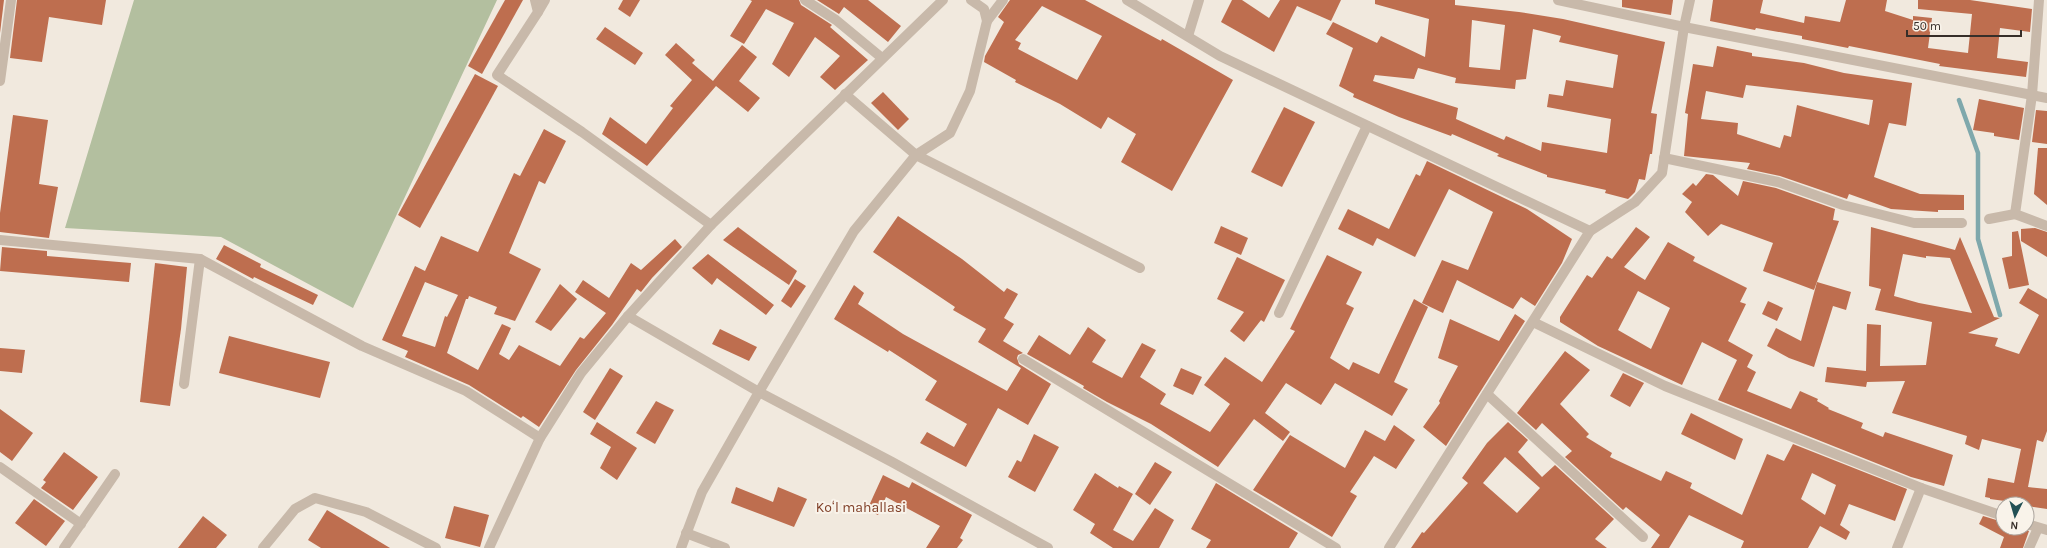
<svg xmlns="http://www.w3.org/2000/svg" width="2047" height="548" viewBox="0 0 2047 548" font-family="Karla,sans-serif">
	<rect width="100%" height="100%" fill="#f1e9de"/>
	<polygon fill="#b3bf9f" points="134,0 497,0 353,308 221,237 65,228"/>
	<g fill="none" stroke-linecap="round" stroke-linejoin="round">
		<polyline stroke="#7fa8ac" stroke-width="4.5" points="1959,100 1978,153 1978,239 2000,315"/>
	</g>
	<g fill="#be6e4f" fill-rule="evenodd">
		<polygon points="0,0 4,0 0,33"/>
		<polygon points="17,0 106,0 102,25 49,17 42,62 10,58"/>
		<polygon points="505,0 523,0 482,74 468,66"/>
		<polygon points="623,0 640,0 630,17 618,9"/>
		<polygon points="750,0 799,0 801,5 832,25 830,27 868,60 835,90 820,77 840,56 815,37 789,77 772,64 794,23 766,9 744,44 730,36 752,1"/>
		<polygon points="817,0 868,0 901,26 888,42 844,7 839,14"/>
		<path d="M1010,0H1085L1161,41L1162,39L1233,80L1172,191L1121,162L1136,134L1108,117L1101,129L1060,104L1015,82L1016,80L984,62L985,56L1004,22L998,17ZM1042,6L1102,36L1077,80L1018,49L1021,43L1015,40Z"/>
		<polygon points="1232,0 1242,0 1269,18 1280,0 1341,0 1331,21 1297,6 1274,52 1221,22"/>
		<path d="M1375,0H1455V5L1519,12L1563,19L1665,42L1651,113L1657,114L1652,154H1650L1645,180L1639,179L1635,192L1628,199L1605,193L1606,190L1547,177V175L1497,156L1499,154L1452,134L1451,136L1399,117L1353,97L1354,94L1339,86L1353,48L1326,34L1333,22L1377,43L1381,36L1425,57L1429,19L1375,4ZM1472,20L1505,25L1500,70L1469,67ZM1533,29L1561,36L1559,42L1618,55L1613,88L1566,80L1563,96L1549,94L1547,107L1611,119L1607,153L1542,142L1541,151L1506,136L1504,140L1456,119L1458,108L1373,81L1375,75L1414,79L1418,68L1456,78L1455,83L1515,89L1516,80L1526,79Z"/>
		<polygon points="1622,0 1673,0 1671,15 1622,7"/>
		<polygon points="1713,0 1763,0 1760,13 1804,23 1805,16 1840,22 1846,0 1887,0 1885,11 1913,20 1913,16 1932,18 1928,48 1968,53 1972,14 1918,9 1918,0 1970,0 2032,9 2030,32 2000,28 1997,58 2028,62 2026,77 1939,66 1940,64 1849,46 1848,48 1802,39 1802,36 1756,28 1755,30 1710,21"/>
		<polygon points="605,27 643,53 635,65 596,39"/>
		<polygon points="676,43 695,60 692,63 713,81 742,45 757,57 739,81 760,98 748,112 716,86 647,166 602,134 610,117 646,144 673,108 670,106 692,80 665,55"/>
		<path d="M1717,46L1752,53V56L1804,63L1844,73L1912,83L1906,126L1889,123L1874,177L1920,194L1964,195V210H1938V212L1891,209L1849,194L1847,199L1780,176L1747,169L1750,163L1684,156L1688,114L1685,113L1693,64L1713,67ZM1746,85L1873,100L1869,125L1797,105L1791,137L1784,135L1780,148L1737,134L1738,123L1701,119L1706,91L1743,98Z"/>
		<polygon points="475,74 498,86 420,228 398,215"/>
		<polygon points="883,92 909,119 898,130 871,103"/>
		<polygon points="1979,99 2024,108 2019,140 1994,136 1994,133 1973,130"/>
		<polygon points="1284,107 1315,122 1282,187 1251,172"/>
		<polygon points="2036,110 2047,111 2047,144 2032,142"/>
		<polygon points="13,115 48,120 39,184 58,187 49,238 0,232 0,213"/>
		<path d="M544,129L566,141L545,184L539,181L509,253L541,269L515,321L494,314L497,307L469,296L468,299H466L447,353L478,370L502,324L511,328L499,354L509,360L519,345L560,366L580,337L584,339L606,313L575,292L583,280L609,298L631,263L641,270L675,239L682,247L652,278L641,292L637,289L612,325L576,370L539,427L523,416L521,418L469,385L405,357L408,351L382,340L415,266L425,271L441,236L478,252L514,173L520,176ZM425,282L458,295L447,317L445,316L435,347L402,336Z"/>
		<polygon points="2038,148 2047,148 2047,205 2034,194"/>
		<polygon points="1427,161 1527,209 1572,239 1562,263 1535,306 1521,297 1513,309 1457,280 1443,313 1422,303 1442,260 1468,270 1493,212 1449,189 1415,257 1377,238 1373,246 1338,229 1348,209 1389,229 1416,174 1420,176"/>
		<polygon points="1706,174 1713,175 1738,196 1743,181 1776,188 1835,209 1833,220 1839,221 1814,290 1763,271 1773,243 1721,224 1708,236 1685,212 1692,202 1682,194 1693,183 1696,186"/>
		<polygon points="898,216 962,259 1004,292 1007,288 1018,294 1004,318 1014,324 1003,341 1023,353 1018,355 1017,358 1019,364 1051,384 1028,425 998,408 966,467 920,443 927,432 954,447 967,424 925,400 937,381 889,350 888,352 834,319 854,285 864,293 858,304 903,334 1007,391 1021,368 978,342 986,329 953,310 955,307 873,252"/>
		<polygon points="1221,226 1248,238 1241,255 1214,243"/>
		<polygon points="738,227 797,271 789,285 723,240"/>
		<path d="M1636,227L1650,237L1624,267L1645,280L1668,242L1695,257L1693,261L1747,288L1740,302L1746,304L1728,341L1753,355L1747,367L1756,372L1747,391L1791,409L1800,391L1818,399L1817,401L1829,408L1828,409L1863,423L1861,428L1883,437L1885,432L1953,455L1944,486L1911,477L1718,400L1737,360L1702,342L1682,385L1598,346L1560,322V317L1587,275L1592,278L1607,256L1612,259ZM1638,291L1670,308L1651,349L1618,330Z"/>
		<path d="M1871,227L1955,250L1960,237L1994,317L2000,318L1968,333L1998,338L1995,346L2019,354L2039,315L2019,303L2028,288L2047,299V431L2043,442L2037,440L2028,487L2047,489V509L2027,506V504L1990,499V498L1985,497L1988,478L2014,483L2021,449L1982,439L1979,450L1965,444L1967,436L1892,413L1905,381L1867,382L1866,387L1825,382L1827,367L1866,371L1867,324L1881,325L1880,366L1926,365L1932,322L1875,310L1881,289L1869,286ZM1903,254L1926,258V256L1950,258L1972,313L1919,303L1894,296Z"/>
		<polygon points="2035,228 2047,232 2047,257 2021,241 2021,229"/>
		<polygon points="2018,231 2029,285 2009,289 2002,258 2012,256 2012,232"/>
		<polygon points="224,245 261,264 260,267 318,295 313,305 254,277 253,279 216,259"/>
		<polygon points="2,247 47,251 47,256 131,263 129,282 0,271"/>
		<polygon points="708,254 774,305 766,315 717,278 712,285 692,268"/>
		<polygon points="1327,255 1362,272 1346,304 1354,308 1330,358 1349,370 1353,362 1379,374 1414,299 1428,307 1394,382 1408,389 1392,416 1335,383 1321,405 1286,383 1265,413 1290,432 1283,441 1254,419 1218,467 1151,424 1107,402 1083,388 1084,386 1027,354 1039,335 1070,355 1088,327 1106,340 1092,362 1122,378 1142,343 1156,350 1140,377 1166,394 1160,404 1210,432 1230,404 1204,385 1225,357 1262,382 1295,331 1290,329"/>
		<polygon points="1237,257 1285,280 1264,322 1261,320 1244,342 1230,331 1244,312 1217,299"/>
		<polygon points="155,263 187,267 181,329 170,406 140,402"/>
		<polygon points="795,279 806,286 791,308 781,301"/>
		<polygon points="1817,282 1851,292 1846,310 1833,306 1814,367 1789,358 1767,346 1776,328 1801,341"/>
		<polygon points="560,284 577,299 551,331 535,322"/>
		<polygon points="1768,301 1783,308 1777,321 1762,314"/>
		<polygon points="1515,314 1525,321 1446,446 1423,427 1440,403 1439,401 1458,366 1438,358 1450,319 1499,341"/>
		<polygon points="720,329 757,347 749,361 712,344"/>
		<polygon points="229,336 330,362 320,398 219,373"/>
		<polygon points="0,348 25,350 22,373 0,371"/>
		<path d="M1565,351L1590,370L1560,404L1589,434L1586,437L1612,453L1610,457L1661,481L1666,471L1692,483L1690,488L1742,515L1767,454L1784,461L1793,444L1907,489L1895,521L1849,504L1840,525L1850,532L1846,540L1820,526L1808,548H1741L1744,541L1689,515L1669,548H1651L1660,535L1626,507L1623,510L1565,457L1572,451L1542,423L1536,430L1517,413ZM1812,473L1836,485L1825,515L1801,499Z"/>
		<polygon points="610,368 623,376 595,420 583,412"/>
		<polygon points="1181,368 1202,377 1193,395 1173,386"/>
		<polygon points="1623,373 1644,383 1630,407 1610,396"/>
		<polygon points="656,401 674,410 655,444 636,433"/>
		<polygon points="0,409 33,433 12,461 0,452"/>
		<polygon points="1691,413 1743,439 1735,460 1681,434"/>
		<polygon points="597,422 637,448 617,480 600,468 611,447 590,434"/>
		<path d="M1508,422L1528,440L1518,452L1542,477L1555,465L1614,519L1595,539L1607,548H1411L1422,532L1424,533L1468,483L1462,478L1487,443ZM1505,457L1540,488L1517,513L1483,483Z"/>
		<polygon points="1394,425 1415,440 1396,469 1374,456 1350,492 1357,496 1332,537 1253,490 1290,435 1345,468 1365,430 1385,441"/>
		<polygon points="1034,434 1059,447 1035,492 1008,477 1017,460 1021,462"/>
		<polygon points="64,452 98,477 73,510 41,488 46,482 43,480"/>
		<polygon points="1155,462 1172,472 1150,505 1135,494"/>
		<polygon points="1095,473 1118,488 1119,486 1133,494 1113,530 1133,541 1155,508 1174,520 1159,548 1113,548 1090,533 1095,524 1073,510"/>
		<polygon points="883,475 909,488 912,482 972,515 960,538 963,540 957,548 926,548 940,526 886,497 878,515 867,510"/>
		<polygon points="1216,483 1298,533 1289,548 1206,548 1211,540 1191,529"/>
		<polygon points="736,487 773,502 778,487 807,499 794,527 731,503"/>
		<polygon points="34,499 65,521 46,546 15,523"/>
		<polygon points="454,506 489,515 480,547 445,538"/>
		<polygon points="327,510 390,548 321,548 308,540"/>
		<polygon points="203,516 227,535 216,548 178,548"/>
		<polygon points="1983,516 2003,522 2003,528 2022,528 2029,531 2023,548 2000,548 2004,537 1979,524"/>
	</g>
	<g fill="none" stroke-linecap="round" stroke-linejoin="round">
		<g stroke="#c8b9aa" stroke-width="10">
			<polyline points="535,0 538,12 497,75 582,132 711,225"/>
			<polyline points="805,0 836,20 882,58"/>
			<polyline points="971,0 984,9 987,21 970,91 950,133 916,155 1140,268"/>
			<polyline points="1127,0 1220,56 1590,231"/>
			<polyline points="1558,0 1684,27 1690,0"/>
			<polyline points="2039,0 2032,95 2015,214 2047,226"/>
			<polyline points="538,12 545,0"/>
			<polyline points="987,21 1003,0"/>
			<polyline points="1188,36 1199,0"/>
			<polyline points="0,81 11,0"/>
			<polyline points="845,94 916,155 854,231 759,392 892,462 1048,548"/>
			<polyline points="1664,158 1778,182 1843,205 1914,223 1962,223"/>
			<polyline points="1989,219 2015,214"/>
			<polyline points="0,240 200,259 362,346 466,391 540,438"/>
			<polyline points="1279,313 1367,126"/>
			<polyline points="628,316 759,392 702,492 681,548"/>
			<polyline points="1533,322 1665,386 1921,488 2003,516"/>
			<polyline points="1023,359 1336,548"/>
			<polyline points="184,384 200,259"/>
			<polyline points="1487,394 1643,537"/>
			<polyline points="0,467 81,524"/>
			<polyline points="2027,524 2047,530"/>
			<polyline points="686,533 725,548"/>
			<polyline points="64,548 115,474"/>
			<polyline points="263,548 295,509 315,498 366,512 436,548"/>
			<polyline points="489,548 540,438 581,373 628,316 711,225 943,0"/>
			<polyline points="1389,548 1590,231 1635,202 1662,173 1684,27 2047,98"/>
			<polyline points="1897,548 1921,488"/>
			<polyline points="2029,548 2038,528"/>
		</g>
	</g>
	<g text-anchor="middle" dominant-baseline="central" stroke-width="4" stroke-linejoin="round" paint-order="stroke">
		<g font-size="14" fill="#804028" stroke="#f9f3ea">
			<text x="861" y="507">Koʻl mahallasi</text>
		</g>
	</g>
	<g transform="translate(2015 516) rotate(185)"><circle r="19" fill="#f9f3ea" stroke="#aba49d"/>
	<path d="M0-3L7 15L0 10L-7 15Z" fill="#225055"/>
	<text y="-6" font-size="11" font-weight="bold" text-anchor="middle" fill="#362e29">N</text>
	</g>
	<path d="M1907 30v6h114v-6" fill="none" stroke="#362e29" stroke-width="2"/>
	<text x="1913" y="30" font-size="12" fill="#362e29" stroke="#f9f3ea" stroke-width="3" paint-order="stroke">50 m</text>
</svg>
